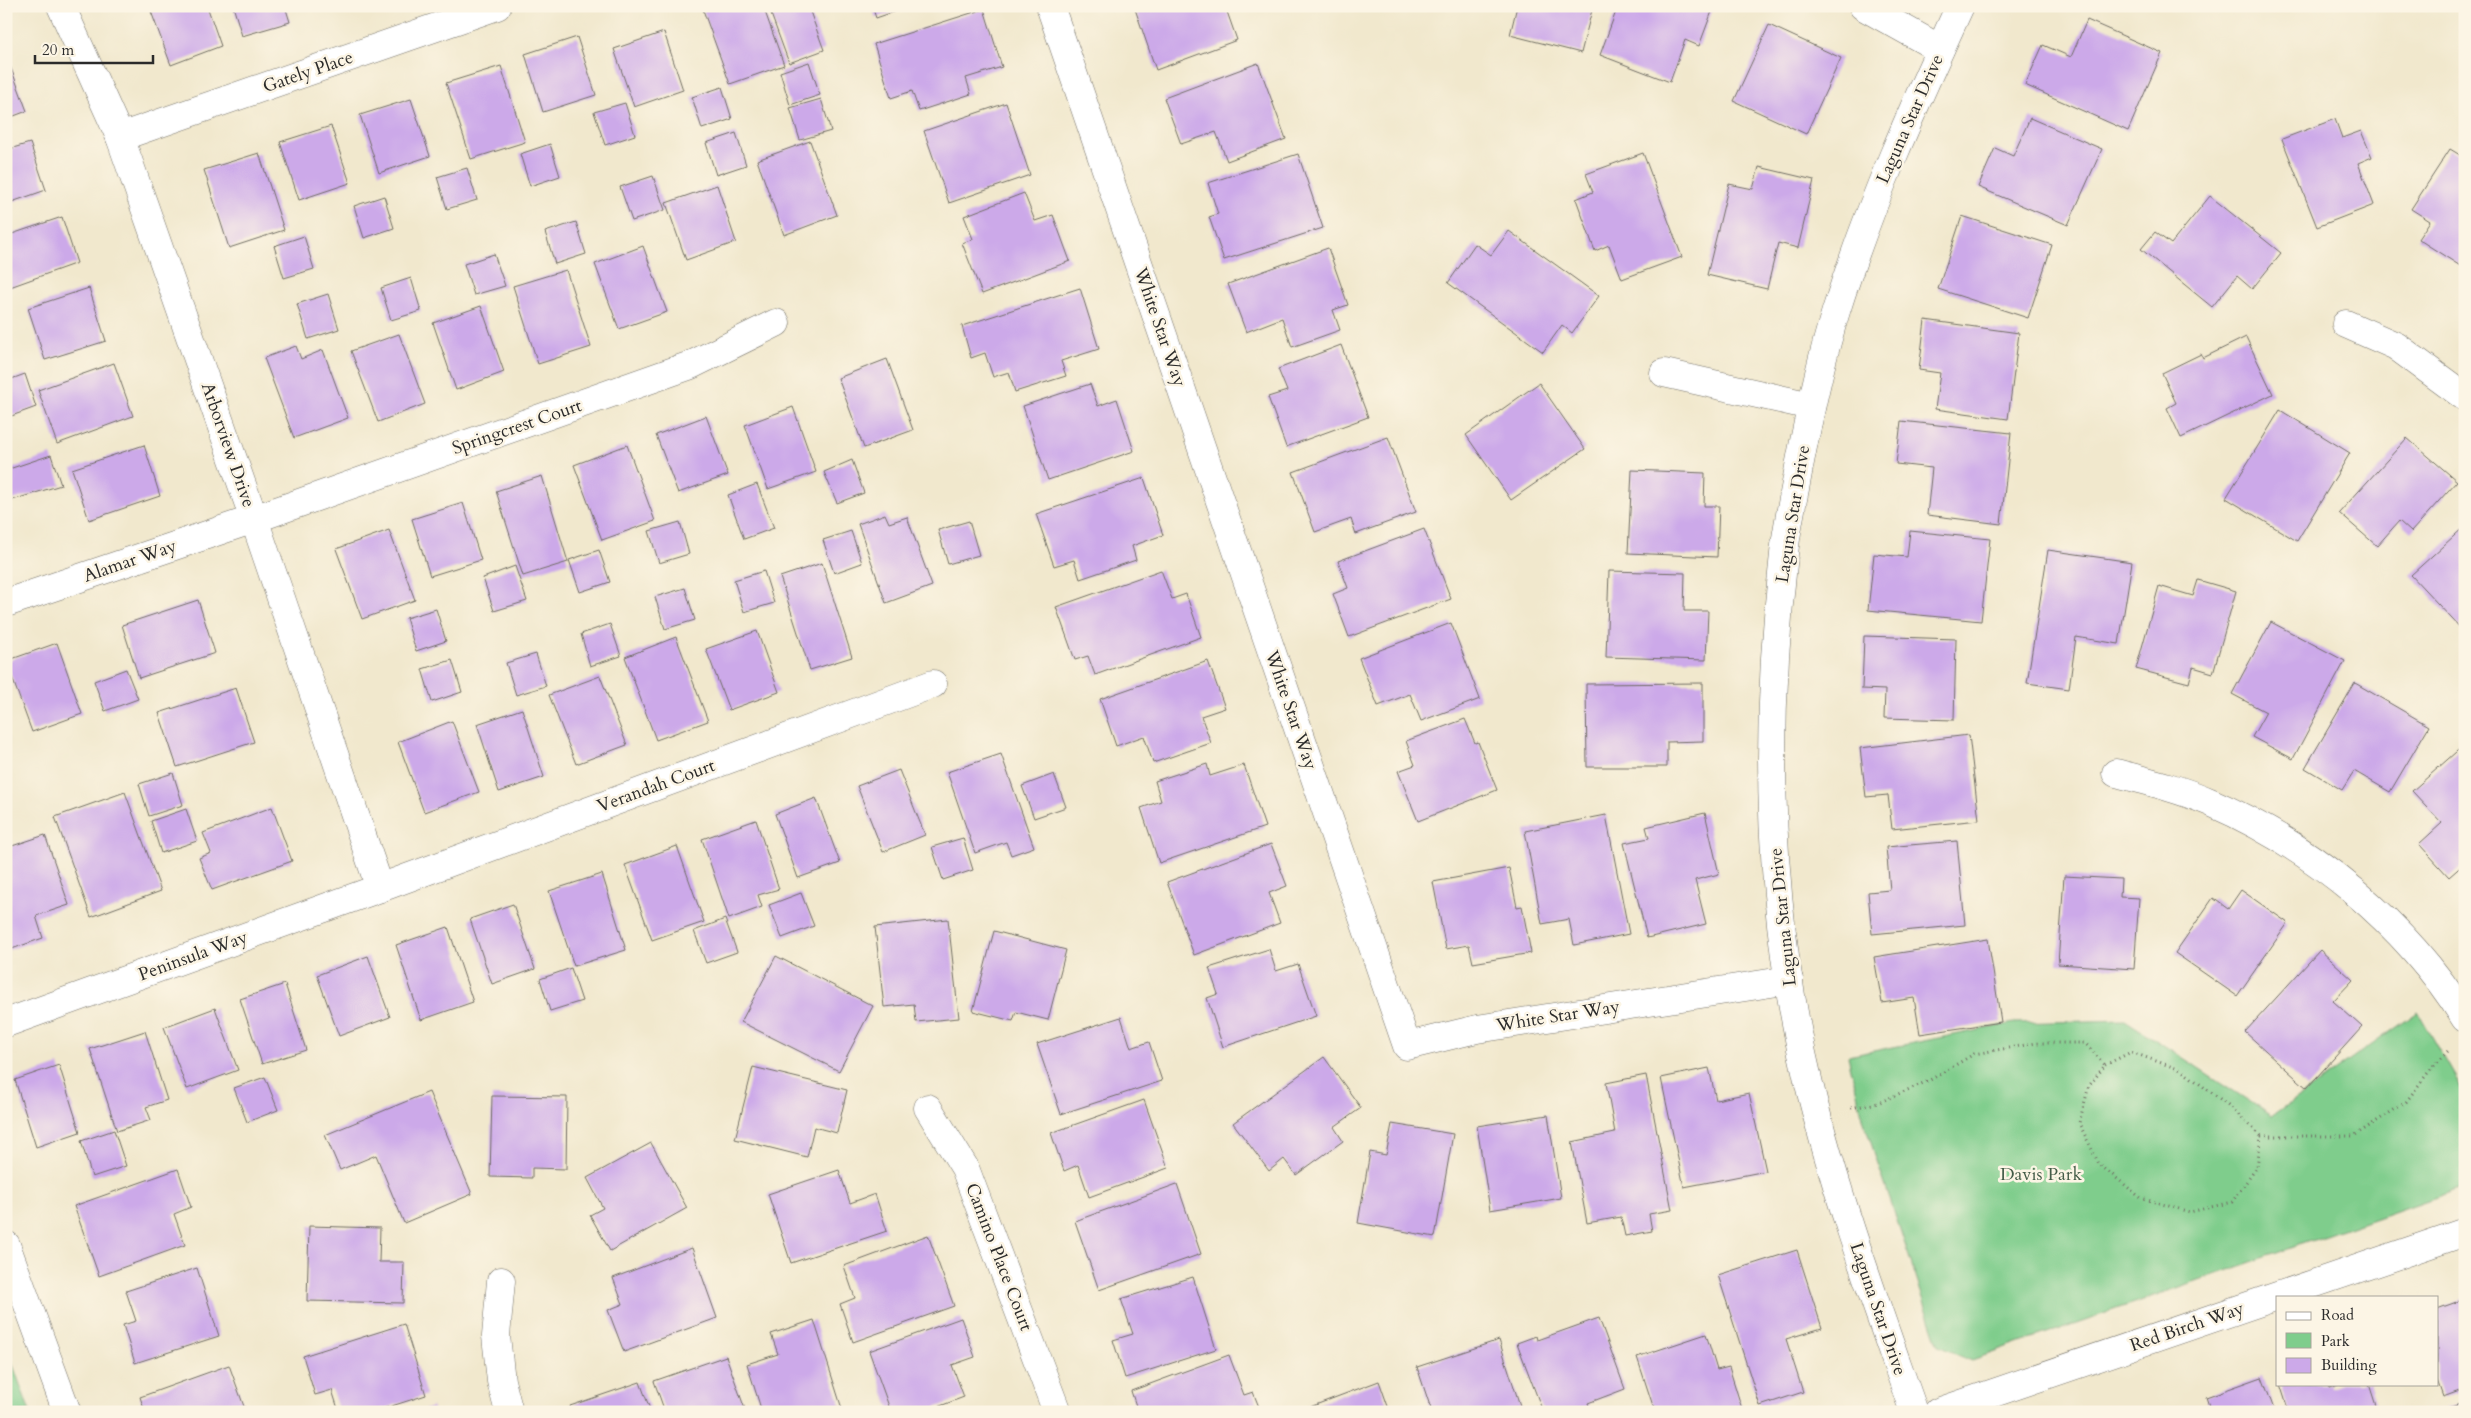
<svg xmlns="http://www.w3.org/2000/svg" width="2471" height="1418" viewBox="0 0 2471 1418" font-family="Cardo,serif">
	<rect width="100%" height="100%" fill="#fcf5e5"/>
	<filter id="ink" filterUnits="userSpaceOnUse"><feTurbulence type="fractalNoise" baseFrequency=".02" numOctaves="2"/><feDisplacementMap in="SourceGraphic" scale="10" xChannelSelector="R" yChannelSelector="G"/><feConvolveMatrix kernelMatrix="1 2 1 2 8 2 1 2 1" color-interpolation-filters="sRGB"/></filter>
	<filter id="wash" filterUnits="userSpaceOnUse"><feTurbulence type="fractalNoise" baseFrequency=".0096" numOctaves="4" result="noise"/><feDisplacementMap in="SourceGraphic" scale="20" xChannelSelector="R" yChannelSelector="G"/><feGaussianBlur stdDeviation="1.12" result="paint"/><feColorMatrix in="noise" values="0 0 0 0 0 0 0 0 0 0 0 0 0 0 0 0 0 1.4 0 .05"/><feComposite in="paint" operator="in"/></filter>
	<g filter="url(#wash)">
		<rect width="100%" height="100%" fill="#f1e8cd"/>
		<g fill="#7fcd8c" stroke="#557c5c">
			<polygon points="2418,1012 2465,1094 2465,1187 1972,1360 1939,1346 1864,1122 1848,1056 2014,1023 2125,1020 2272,1116"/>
			<polygon points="6,1346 30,1412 6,1412"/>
		</g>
		<g id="blocks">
			<g fill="#cca9e9">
				<polygon points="149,6 207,6 221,46 171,65"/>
				<polygon points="233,6 285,6 290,22 242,36"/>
				<polygon points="713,6 763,6 784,65 730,84 703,10"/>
				<polygon points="768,6 808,6 824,50 789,63"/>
				<polygon points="872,6 908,6 908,7 876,18"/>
				<polygon points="1134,6 1225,6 1237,40 1156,70"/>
				<polygon points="1517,6 1593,6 1581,53 1510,35"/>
				<polygon points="1618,6 1714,6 1699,46 1685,40 1670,82 1600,55"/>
				<polygon points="984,9 1002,67 966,78 971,94 919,111 912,91 891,98 874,44"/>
				<polygon points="2087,20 2162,53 2128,131 2025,85 2043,45 2071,57"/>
				<polygon points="1769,25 1841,58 1806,134 1734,101"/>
				<polygon points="664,32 683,90 634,107 614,49"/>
				<polygon points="577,37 596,95 543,112 525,54"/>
				<polygon points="6,55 27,111 6,119"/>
				<polygon points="809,62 820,95 790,105 780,72"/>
				<polygon points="1258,63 1286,139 1227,161 1216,132 1181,144 1164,98"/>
				<polygon points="501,66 525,142 471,159 446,83"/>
				<polygon points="722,87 732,119 702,129 692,97"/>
				<polygon points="411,99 430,156 379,173 360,115"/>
				<polygon points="821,99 831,131 800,140 790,108"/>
				<polygon points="625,103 635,135 605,145 594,112"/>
				<polygon points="1006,103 1030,175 949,203 924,131"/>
				<polygon points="2030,118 2102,149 2068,225 1978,187 1995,148 2013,156"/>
				<polygon points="2335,119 2342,138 2361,131 2372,157 2358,163 2374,205 2317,227 2282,139"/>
				<polygon points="331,126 350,183 299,200 280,142"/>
				<polygon points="736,133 746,165 716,175 706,143"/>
				<polygon points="810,141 837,215 784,235 757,160"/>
				<polygon points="30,143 46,190 6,204 6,150"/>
				<polygon points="550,144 560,176 530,186 520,154"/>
				<polygon points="2450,149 2465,158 2465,269 2418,239 2430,221 2411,209"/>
				<polygon points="259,153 284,230 229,248 204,170"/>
				<polygon points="1643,153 1682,257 1622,279 1609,245 1595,251 1576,199 1593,192 1586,174"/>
				<polygon points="1298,154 1323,228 1224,260 1209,217 1218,214 1208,183"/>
				<polygon points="1759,167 1814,180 1798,248 1778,243 1767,289 1707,275 1729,184 1753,189"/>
				<polygon points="467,168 477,200 447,209 437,177"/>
				<polygon points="653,176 665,210 632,221 620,187"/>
				<polygon points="717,185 736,242 686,260 666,203"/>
				<polygon points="1024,193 1035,221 1053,215 1070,261 982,294 962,243 973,239 964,216"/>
				<polygon points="384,196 394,228 364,238 354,206"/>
				<polygon points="2210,196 2281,253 2252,289 2237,276 2212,307 2141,249 2155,232 2171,244"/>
				<polygon points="1962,216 2052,245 2028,318 1938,289"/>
				<polygon points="62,217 77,263 10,287 6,277 6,236"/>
				<polygon points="576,222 586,254 555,264 545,232"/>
				<polygon points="1509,231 1599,296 1572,333 1562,325 1543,352 1448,283 1475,244 1491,255"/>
				<polygon points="304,236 314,269 284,278 274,246"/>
				<polygon points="643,246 667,312 619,329 595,264"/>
				<polygon points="1328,248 1348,305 1333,310 1340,330 1292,347 1282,318 1246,332 1228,284"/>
				<polygon points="494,254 505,286 474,295 464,264"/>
				<polygon points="566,270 591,347 538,364 513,286"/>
				<polygon points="411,278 421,311 391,320 381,288"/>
				<polygon points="89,288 106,341 45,360 28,308"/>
				<polygon points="1080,288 1099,349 1061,361 1066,376 1015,392 1009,372 993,377 985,353 971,358 962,326"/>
				<polygon points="328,294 339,329 308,339 297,304"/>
				<polygon points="481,306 504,372 456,390 433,323"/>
				<polygon points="1925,320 2019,333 2008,419 1935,409 1940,373 1919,370"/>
				<polygon points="399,334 425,404 378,422 351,351"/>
				<polygon points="2246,337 2273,394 2181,438 2167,408 2176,403 2162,373 2201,354 2203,358"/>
				<polygon points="1341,345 1368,417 1286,447 1268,397 1287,391 1278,369"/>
				<polygon points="296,346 301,359 323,350 348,418 294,438 264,358"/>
				<polygon points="887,359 913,430 864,448 838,378"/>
				<polygon points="114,363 133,416 57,444 38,390"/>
				<polygon points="25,374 36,407 6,418 6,381"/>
				<polygon points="1539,383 1585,449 1511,500 1466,435"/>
				<polygon points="1090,384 1098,406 1117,399 1134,451 1048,480 1023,406"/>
				<polygon points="793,407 816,472 768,489 745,425"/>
				<polygon points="2280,410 2350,453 2297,541 2226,498"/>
				<polygon points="706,416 728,475 678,493 656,435"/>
				<polygon points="1901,421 2011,433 2001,524 1927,515 1932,468 1896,464"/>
				<polygon points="1388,437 1416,512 1356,534 1351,519 1315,532 1293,472"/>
				<polygon points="2407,438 2457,481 2411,532 2399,521 2377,546 2339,513"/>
				<polygon points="144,445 160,496 89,520 72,469"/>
				<polygon points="627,445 655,521 602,540 574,465"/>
				<polygon points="51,455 61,485 6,502 6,470"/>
				<polygon points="852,460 864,493 837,503 824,472"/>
				<polygon points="1632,470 1705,473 1704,506 1719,506 1717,557 1628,553"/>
				<polygon points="542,476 568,562 523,576 496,491"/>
				<polygon points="1144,478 1163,535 1132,546 1136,560 1080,579 1074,560 1054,566 1036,514"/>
				<polygon points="757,484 774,528 744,539 728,495"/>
				<polygon points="463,503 481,560 430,576 412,519"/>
				<polygon points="885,514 889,523 907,517 932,586 886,603 858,524"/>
				<polygon points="969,521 979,555 948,564 938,530"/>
				<polygon points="680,522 689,554 659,563 649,531"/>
				<polygon points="2465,526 2465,633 2411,575"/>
				<polygon points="1424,529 1451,599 1349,637 1333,594 1348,588 1338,561"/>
				<polygon points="389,530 415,600 362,619 336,549"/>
				<polygon points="851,531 862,563 834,573 823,540"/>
				<polygon points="1910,531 1990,539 1981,621 1868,610 1874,554 1907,557"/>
				<polygon points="599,550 610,582 580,592 569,560"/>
				<polygon points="2048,550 2132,562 2119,644 2076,637 2069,689 2027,683"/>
				<polygon points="822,563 852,657 810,670 780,577"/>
				<polygon points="515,566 527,601 494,611 483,578"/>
				<polygon points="1161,570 1172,599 1186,594 1201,637 1095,675 1088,656 1075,660 1056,607"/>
				<polygon points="764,571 774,603 744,612 734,580"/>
				<polygon points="1609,571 1685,573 1684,611 1708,611 1706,660 1606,657"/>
				<polygon points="2198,580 2236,591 2213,673 2193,667 2189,683 2136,669 2159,586 2193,596"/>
				<polygon points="685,588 695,620 665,629 655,597"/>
				<polygon points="198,600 215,653 139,678 122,625"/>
				<polygon points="436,609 446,641 416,651 406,618"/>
				<polygon points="2271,622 2345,661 2293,759 2252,737 2266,712 2232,694"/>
				<polygon points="1451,623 1480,699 1421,721 1410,694 1378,706 1359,658"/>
				<polygon points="610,624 621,656 590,666 581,634"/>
				<polygon points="757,631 779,692 729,710 706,649"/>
				<polygon points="1864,636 1956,639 1954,720 1884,718 1885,690 1862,689"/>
				<polygon points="676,637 708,721 656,740 625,657"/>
				<polygon points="57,643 82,714 32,732 6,661"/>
				<polygon points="536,654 546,686 516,695 506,663"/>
				<polygon points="452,660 462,692 432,702 422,669"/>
				<polygon points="1208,661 1225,708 1201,716 1211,743 1153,763 1144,736 1116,746 1100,699"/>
				<polygon points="126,669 138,699 105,711 94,681"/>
				<polygon points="600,676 627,745 576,764 549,695"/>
				<polygon points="1703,683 1703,741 1667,742 1667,767 1587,767 1586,684"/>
				<polygon points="2355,683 2429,726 2390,792 2354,771 2342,790 2305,768"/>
				<polygon points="236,688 254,742 177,767 159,713"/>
				<polygon points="522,709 544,777 499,792 477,724"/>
				<polygon points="1465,719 1475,743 1478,742 1497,790 1418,821 1398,771 1415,765 1406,741"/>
				<polygon points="452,721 479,792 424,812 398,742"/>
				<polygon points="1969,735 1979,820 1892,829 1888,795 1866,797 1860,748"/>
				<polygon points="2465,744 2465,863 2449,877 2419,844 2442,823 2412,791"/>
				<polygon points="1001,754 1034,847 1011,855 1006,842 975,853 947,772"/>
				<polygon points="1207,764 1210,776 1244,765 1265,827 1159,863 1141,808 1161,801 1155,781"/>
				<polygon points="899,770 925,835 883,852 857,786"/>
				<polygon points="173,773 183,805 149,816 139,784"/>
				<polygon points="1054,774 1066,807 1034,818 1022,786"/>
				<polygon points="125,792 161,891 91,917 55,817"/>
				<polygon points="816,798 840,863 798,878 775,814"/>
				<polygon points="272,807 292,861 212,890 199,858 211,853 203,833"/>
				<polygon points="186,809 197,841 161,853 151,821"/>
				<polygon points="1705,813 1719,874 1695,880 1706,924 1647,938 1624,843 1649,838 1646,827"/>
				<polygon points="1606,815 1629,934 1574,945 1569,919 1542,924 1525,831"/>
				<polygon points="756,820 779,889 758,895 762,907 729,919 702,839"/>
				<polygon points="45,835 69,905 36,916 43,938 6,951 6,848"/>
				<polygon points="963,838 973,870 943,880 932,847"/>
				<polygon points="1957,841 1965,925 1872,934 1868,892 1890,890 1886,847"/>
				<polygon points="1271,844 1287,886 1269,893 1280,923 1194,955 1167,882"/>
				<polygon points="677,846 704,922 652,940 625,865"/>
				<polygon points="1509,868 1517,907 1522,906 1531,953 1473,963 1469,945 1446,949 1433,882"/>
				<polygon points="602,874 626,950 574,966 549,891"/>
				<polygon points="2064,876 2121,879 2120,897 2139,898 2134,969 2058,964"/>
				<polygon points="2241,890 2288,923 2237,996 2175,953 2213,898 2228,909"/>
				<polygon points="801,893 814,926 782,938 769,905"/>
				<polygon points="513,904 535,969 492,984 470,919"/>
				<polygon points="725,919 737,952 706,963 694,931"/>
				<polygon points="948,919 959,1018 916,1022 914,1004 884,1007 875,927"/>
				<polygon points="448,927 473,1002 421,1020 396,945"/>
				<polygon points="994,931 1066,950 1048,1020 1016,1012 1013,1021 973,1011"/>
				<polygon points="1988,939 2001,1022 1920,1034 1914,998 1882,1003 1874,957"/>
				<polygon points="1269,949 1276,971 1298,964 1316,1016 1223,1047 1207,998 1218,994 1209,968"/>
				<polygon points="2320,950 2353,980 2333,1001 2362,1027 2307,1088 2245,1032"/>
				<polygon points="368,956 390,1017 339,1036 317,975"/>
				<polygon points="776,956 873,1006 839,1071 741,1022"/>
				<polygon points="571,968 582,1001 550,1011 540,979"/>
				<polygon points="285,984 306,1050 262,1064 240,999"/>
				<polygon points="215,1008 238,1070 187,1089 164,1027"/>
				<polygon points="1121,1017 1131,1048 1149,1042 1162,1081 1061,1114 1037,1044"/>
				<polygon points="145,1031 167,1100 146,1107 151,1120 117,1131 90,1049"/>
				<polygon points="1324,1057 1361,1108 1334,1127 1343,1141 1296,1175 1284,1159 1269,1171 1233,1123"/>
				<polygon points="59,1065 80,1132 36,1147 15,1080"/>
				<polygon points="753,1067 847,1090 837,1133 814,1127 807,1157 735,1139"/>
				<polygon points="1709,1068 1716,1100 1749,1093 1766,1171 1684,1187 1661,1078"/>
				<polygon points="1646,1075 1672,1210 1649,1214 1652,1231 1625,1236 1621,1217 1587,1223 1572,1142 1615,1133 1606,1083"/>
				<polygon points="265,1077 278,1110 247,1122 234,1088"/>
				<polygon points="429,1092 472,1194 404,1223 376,1155 340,1170 325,1135"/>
				<polygon points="492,1096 567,1097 566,1169 532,1168 532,1178 490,1177"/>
				<polygon points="1144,1100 1168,1168 1089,1197 1078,1165 1064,1171 1051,1133"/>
				<polygon points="1548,1115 1561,1198 1490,1210 1477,1126"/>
				<polygon points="1392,1124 1453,1134 1435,1237 1358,1223 1370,1152 1386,1155"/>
				<polygon points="114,1130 126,1166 92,1177 81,1141"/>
				<polygon points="651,1143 687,1208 610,1251 590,1215 603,1208 587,1178"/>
				<polygon points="178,1169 191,1207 174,1214 185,1245 99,1276 74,1206"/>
				<polygon points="839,1170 850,1203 875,1194 887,1231 791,1263 768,1194"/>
				<polygon points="1177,1184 1201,1254 1099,1290 1075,1221"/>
				<polygon points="309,1226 380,1228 379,1262 404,1262 403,1303 307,1301"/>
				<polygon points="928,1235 954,1306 853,1342 840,1304 855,1298 844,1266"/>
				<polygon points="692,1248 717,1318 624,1352 608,1310 623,1304 613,1278"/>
				<polygon points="1797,1250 1822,1328 1786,1339 1803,1392 1760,1406 1718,1275"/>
				<polygon points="197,1268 219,1336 135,1363 123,1325 136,1321 126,1291"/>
				<polygon points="1193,1277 1216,1349 1125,1378 1113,1340 1133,1334 1121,1299"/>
				<polygon points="2465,1299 2465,1389 2443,1397 2437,1380 2437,1309"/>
				<polygon points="961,1318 975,1357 952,1365 964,1397 924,1412 891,1412 869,1351"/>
				<polygon points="1599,1318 1625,1389 1588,1403 1591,1412 1543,1412 1517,1343 1536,1336 1537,1340"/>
				<polygon points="814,1320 843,1412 762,1412 747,1364 778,1354 771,1334"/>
				<polygon points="404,1324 426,1395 373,1412 339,1412 332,1390 315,1395 303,1356"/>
				<polygon points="1706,1334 1717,1370 1729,1367 1743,1412 1655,1412 1637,1357"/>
				<polygon points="1499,1340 1522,1412 1432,1412 1417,1367"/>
				<polygon points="1229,1355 1244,1395 1253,1392 1261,1412 1138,1412 1131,1391"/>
				<polygon points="726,1356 746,1412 665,1412 654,1381"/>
				<polygon points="229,1365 246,1412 145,1412 140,1397"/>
				<polygon points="2262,1377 2275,1412 2211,1412 2206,1397"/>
				<polygon points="1379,1381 1390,1412 1312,1412 1310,1407"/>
				<polygon points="640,1382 651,1412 572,1412 570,1406"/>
				<polygon points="2280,1384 2329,1384 2330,1388 2341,1384 2369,1384 2378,1412 2289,1412"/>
				<polygon points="2465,1402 2465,1412 2435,1412 2435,1411"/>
				<polygon points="432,1407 434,1412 419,1412"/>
			</g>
		</g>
	</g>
	<g filter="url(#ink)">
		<use href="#blocks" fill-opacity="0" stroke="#706d64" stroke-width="1"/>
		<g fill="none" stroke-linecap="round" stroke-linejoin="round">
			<g stroke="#706d64" stroke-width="29">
				<g id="minor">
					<polyline points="61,6 120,137 254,519 380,888"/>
					<polyline points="1050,6 1407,1046 1477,1029 1789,980"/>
					<polyline points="1863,6 1940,49"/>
					<polyline points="120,137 497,6"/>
					<polyline points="2346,324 2396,346 2465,397"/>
					<polyline points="1664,373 1811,406"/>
					<polyline points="6,603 254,519 691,365 776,323"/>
					<path d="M2116,773C2147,781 2180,789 2210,802C2313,847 2405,922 2465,1018"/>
					<polyline points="6,1023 380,888 933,684"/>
					<polyline points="928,1108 965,1168 1057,1412"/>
					<polyline points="6,1245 67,1412"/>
					<polyline points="501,1281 496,1336 501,1381 509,1412"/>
					<path d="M1914,1412C1876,1304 1836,1196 1809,1084C1767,911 1764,730 1784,554C1787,525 1794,496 1799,467C1809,415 1820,362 1836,311C1869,205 1914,106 1960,6"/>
					<polyline points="1938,1412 2465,1232"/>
				</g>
			</g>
			<g stroke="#706d64" stroke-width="3" stroke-dasharray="1 4" stroke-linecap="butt">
				<polyline points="2105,1065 2131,1052 2181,1070 2228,1105 2261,1136"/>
				<polyline points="1851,1108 1878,1103 1930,1080 1974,1054 2037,1043 2085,1043 2105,1065 2089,1086 2079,1123 2099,1164 2141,1198 2190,1212 2232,1202 2257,1167 2261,1136 2354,1136 2406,1102 2433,1066 2450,1049"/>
			</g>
			<use href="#minor" stroke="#fff" stroke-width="28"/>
		</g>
	</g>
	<g text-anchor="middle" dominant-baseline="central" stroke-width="5" stroke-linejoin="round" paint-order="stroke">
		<g font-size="18" fill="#2b2b2b" stroke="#fcf5e5">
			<text transform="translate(308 72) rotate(-19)">Gately Place</text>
			<text transform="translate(1910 119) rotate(-66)">Laguna Star Drive</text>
			<text transform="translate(1160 327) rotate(71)">White Star Way</text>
			<text transform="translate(517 427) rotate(-19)">Springcrest Court</text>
			<text transform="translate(228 445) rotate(71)">Arborview Drive</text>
			<text transform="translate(1793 514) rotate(-81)">Laguna Star Drive</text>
			<text transform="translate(130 561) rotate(-19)">Alamar Way</text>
			<text transform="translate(1291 710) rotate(71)">White Star Way</text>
			<text transform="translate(656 786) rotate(-20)">Verandah Court</text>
			<text transform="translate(1783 917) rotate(-96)">Laguna Star Drive</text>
			<text transform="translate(193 956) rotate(-20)">Peninsula Way</text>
			<text transform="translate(1558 1016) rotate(-9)">White Star Way</text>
			<text transform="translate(999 1257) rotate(69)">Camino Place Court</text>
			<text transform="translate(1878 1309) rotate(71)">Laguna Star Drive</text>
			<text transform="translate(2187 1327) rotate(-19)">Red Birch Way</text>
		</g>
		<g font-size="18" fill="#445c48" stroke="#fcf5e5">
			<text x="2041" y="1174">Davis Park</text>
		</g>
	</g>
	<rect width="2471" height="1418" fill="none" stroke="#fcf5e5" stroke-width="25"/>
	<rect x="2276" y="1296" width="162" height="90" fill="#fcf5e5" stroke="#a8a49b"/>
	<rect x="2286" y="1312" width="25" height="8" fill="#ffffff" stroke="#a8a49b"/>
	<text x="2321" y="1320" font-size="15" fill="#2b2b2b">Road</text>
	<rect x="2286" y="1333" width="25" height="15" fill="#7fcd8c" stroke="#a8a49b"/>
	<text x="2321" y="1346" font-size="15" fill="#2b2b2b">Park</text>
	<rect x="2286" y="1358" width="25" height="15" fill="#cca9e9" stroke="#a8a49b"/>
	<text x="2321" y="1370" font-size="15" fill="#2b2b2b">Building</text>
	<path d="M35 55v8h118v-8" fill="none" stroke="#2b2b2b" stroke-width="2.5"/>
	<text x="42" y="55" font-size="15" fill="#2b2b2b" stroke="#fcf5e5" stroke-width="4" paint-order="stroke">20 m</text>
</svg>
